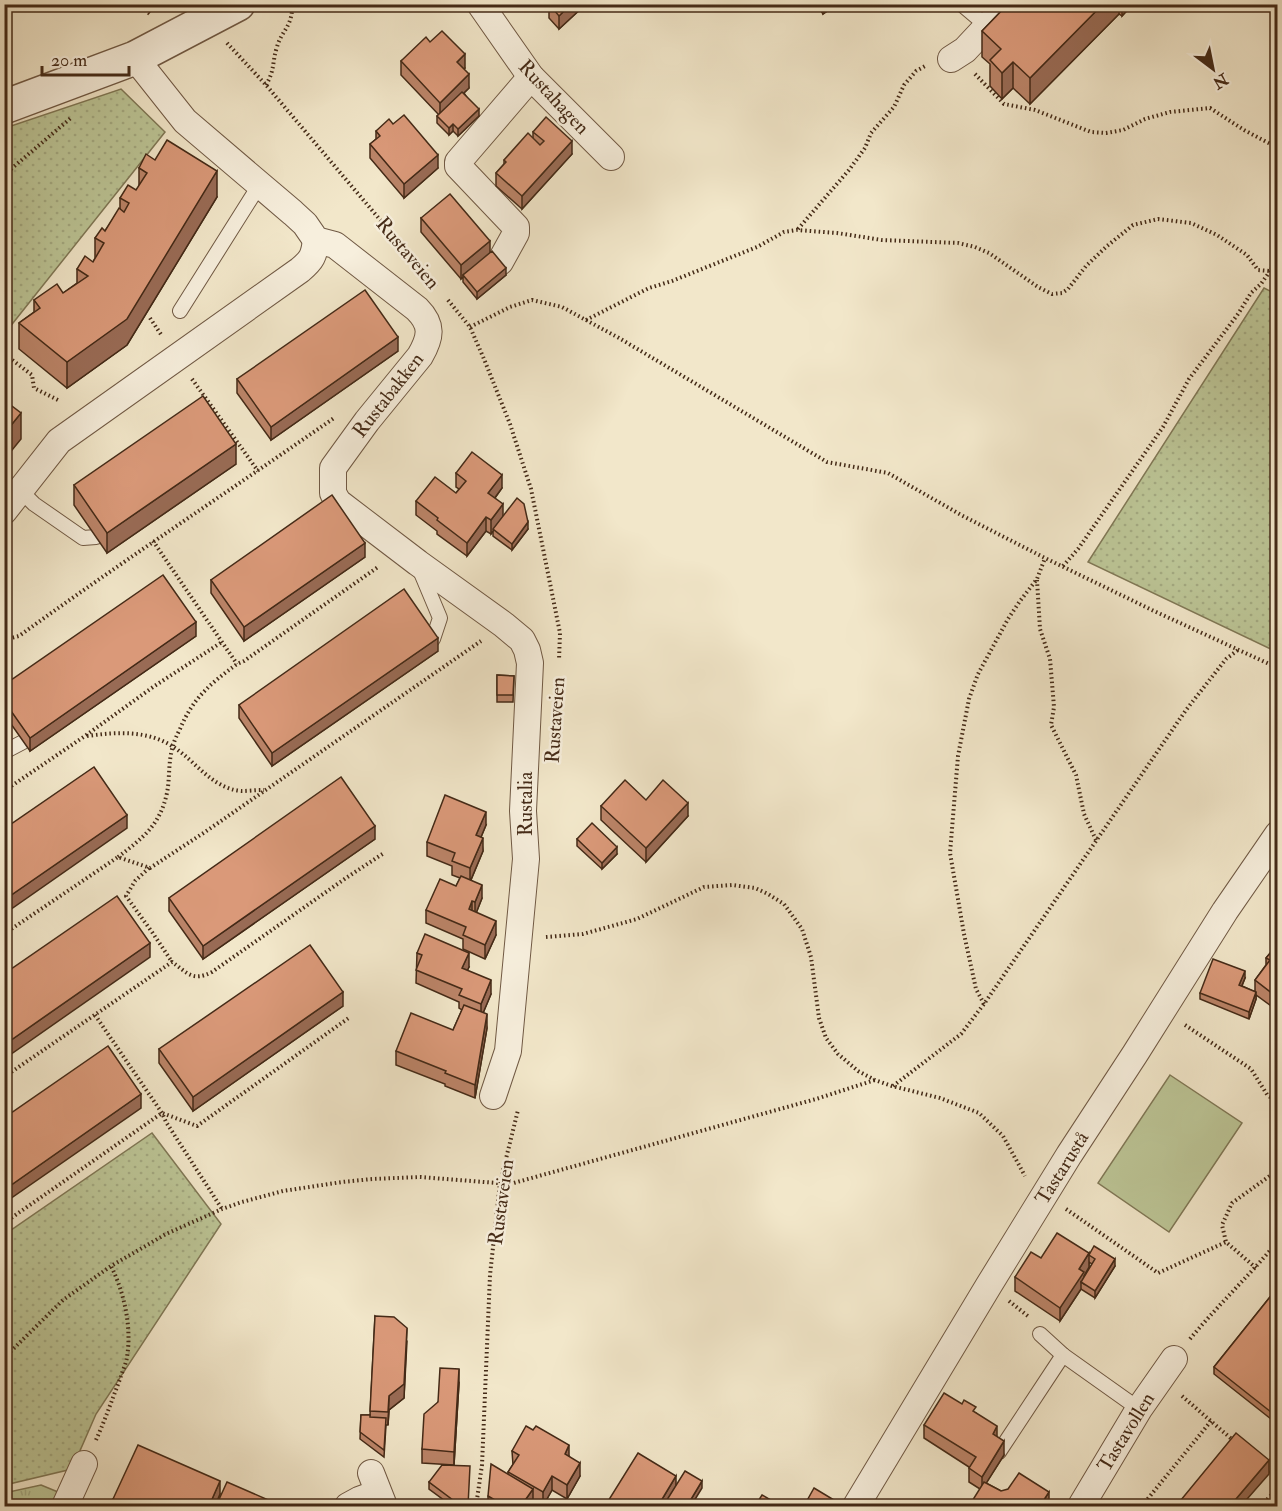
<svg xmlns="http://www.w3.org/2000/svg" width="1282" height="1511" viewBox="0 0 1282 1511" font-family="'IM FELL Double Pica',serif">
	<defs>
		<pattern id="grass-tufts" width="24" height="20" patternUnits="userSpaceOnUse" patternTransform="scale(1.5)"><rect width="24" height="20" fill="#bcc596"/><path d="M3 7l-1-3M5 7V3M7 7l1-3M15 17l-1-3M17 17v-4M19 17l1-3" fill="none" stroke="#a3a981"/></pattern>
		<pattern id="forest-firs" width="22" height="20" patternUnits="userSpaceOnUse" patternTransform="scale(1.5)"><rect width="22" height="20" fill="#bcc596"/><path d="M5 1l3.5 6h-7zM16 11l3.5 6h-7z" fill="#a3a981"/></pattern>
		<pattern id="park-dots" width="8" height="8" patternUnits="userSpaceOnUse" patternTransform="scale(1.5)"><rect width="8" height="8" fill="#bcc596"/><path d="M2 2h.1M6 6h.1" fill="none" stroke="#a3a981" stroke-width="1.8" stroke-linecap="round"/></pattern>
	</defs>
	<rect width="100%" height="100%" fill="#f2e7ca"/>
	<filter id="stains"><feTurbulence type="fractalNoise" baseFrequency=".00333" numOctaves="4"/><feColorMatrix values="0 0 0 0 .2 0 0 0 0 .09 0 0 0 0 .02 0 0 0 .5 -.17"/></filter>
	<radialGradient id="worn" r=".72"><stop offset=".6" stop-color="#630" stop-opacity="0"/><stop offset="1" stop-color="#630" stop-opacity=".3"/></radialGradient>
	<polygon fill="url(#grass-tufts)" stroke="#807856" stroke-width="1.5" points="41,1485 92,1506 5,1506 4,1493"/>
	<polygon fill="url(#forest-firs)" stroke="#807856" stroke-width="1.5" points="1273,5 1278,5 1277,104 1276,103"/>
	<g fill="url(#park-dots)" stroke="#807856" stroke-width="1.5">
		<polygon points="121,89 165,132 5,333 5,128"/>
		<polygon points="1264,288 1278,295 1277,652 1088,562"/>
		<polygon points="152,1133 221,1224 96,1414 72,1469 5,1485 4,1235"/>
	</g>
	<polygon fill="#bcc596" stroke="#807856" stroke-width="1.5" points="1170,1075 1242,1123 1169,1232 1098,1183"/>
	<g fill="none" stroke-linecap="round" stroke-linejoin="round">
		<g stroke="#705944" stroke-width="16">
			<g id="service">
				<polyline points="961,4 987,26"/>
				<polyline points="180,311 260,184"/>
				<polyline points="21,491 34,504 83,538 96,537"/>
				<polyline points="419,568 440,618 433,639"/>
				<polyline points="4,752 23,742"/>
				<polyline points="1040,1334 1063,1355"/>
				<polyline points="999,1452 1063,1355 1139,1409"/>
			</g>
		</g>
		<g stroke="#705944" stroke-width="28">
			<g id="minor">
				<polyline points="480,4 531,77 611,157"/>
				<path d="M135,58L185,121L293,213L305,224L316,240L335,245L417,309C433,325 431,337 420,356L367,421L333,468V493L338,502L418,563L504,625L522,640L527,650L530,663L523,811L526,859L508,1051L493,1096"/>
				<polyline points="951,59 965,50 1008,4"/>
				<polyline points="500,262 516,233 516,227 458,166 458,162 531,77"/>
				<path d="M4,511L59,441L300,270C312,260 314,256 316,240"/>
				<polyline points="371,1473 384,1506"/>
				<polyline points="65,1506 84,1464"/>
				<polyline points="348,1506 359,1500 378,1493"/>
				<polyline points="856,1506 989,1285 1069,1155 1135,1054 1225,911 1278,834"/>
				<polyline points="1081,1506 1139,1409 1174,1359"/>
			</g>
		</g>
		<g stroke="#705944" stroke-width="36">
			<polyline id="tertiary" points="4,107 135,58 238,4"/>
		</g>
		<g stroke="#442a17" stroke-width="4" stroke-dasharray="1.5 3" stroke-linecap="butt">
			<polyline points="138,4 151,15"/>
			<polyline points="227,43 266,85 437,287"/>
			<polyline points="975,74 1004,104 1035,110 1091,132 1106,133 1123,130 1145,119 1170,112 1210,108 1244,130 1278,148"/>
			<path d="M266,85C275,70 272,62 277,47C281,32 291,27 292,10"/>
			<polyline points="4,175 72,117"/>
			<polyline points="798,229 849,170 865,148 871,133 894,107 904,85 916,71 927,65"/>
			<polyline points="448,300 470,327 484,359 510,424 531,489 560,633 559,660"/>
			<polyline points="150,318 162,336"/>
			<polyline points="586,320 649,288 672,281 757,247 784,232 797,230 837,233 882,240 958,243 975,247 989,253 1038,287 1052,294 1062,293 1068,289 1086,266 1107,246 1133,225 1158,219 1191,223 1217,235 1247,255 1258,270 1270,271 1278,259"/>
			<polyline points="470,327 510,307 532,300 562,307 619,338 827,462 888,473 961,515 1045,558 1154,611 1278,668"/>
			<polyline points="4,361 11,359 32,375 34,388 60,401"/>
			<polyline points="192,379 258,471"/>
			<polyline points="153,541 237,664"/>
			<polyline points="1063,566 1078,549 1163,427 1189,379 1238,314 1251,293 1261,284 1270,271"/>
			<polyline points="1037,580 1040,629 1050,659 1054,707 1051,725 1076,775 1084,814 1096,840"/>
			<path d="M4,640L19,636C123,561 229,491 334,418"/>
			<path d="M87,736C117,732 146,730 172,746C196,761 211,788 241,791C248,791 256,790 264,790"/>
			<polyline points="4,791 85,736 153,687 222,642"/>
			<path d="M118,857C143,838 160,825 167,793C170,778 168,761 173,746C174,741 177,735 180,729C193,698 210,684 237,664L244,661L378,567"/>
			<polyline points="149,868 135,881 126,896 152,932 172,962"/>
			<polyline points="4,934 118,857 150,868 205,832 481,641"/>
			<polyline points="546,937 583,934 637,919 704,887 732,885 755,888 768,894 784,904 802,929 811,957 819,1018 826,1038 838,1054 858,1071 875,1080 892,1086 940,1098 979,1113 1003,1136 1025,1176"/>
			<polyline points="984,1004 976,989 964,934 950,853 958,756 969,699 978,674 1008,619 1020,601 1037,579 1045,558"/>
			<polyline points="95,1015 162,1113 166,1122 222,1209"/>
			<polyline points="1185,1025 1251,1069 1268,1096 1278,1101"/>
			<path d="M4,1077L172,962C188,973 192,982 212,972L346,878L384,853"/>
			<polyline points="893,1086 961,1034 984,1004 1186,710 1226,659 1238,650"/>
			<polyline points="1066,1209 1158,1273 1226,1242"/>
			<polyline points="4,1223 162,1113 197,1126 350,1017"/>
			<polyline points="1256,1268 1226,1242 1222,1225 1232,1203 1278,1170"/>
			<polyline points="1009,1301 1029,1317"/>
			<path d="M1190,1339C1218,1305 1250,1275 1278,1241"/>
			<polyline points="4,1358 63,1300 111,1266 166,1234 222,1209 242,1202 283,1191 342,1182 372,1179 420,1177 510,1184 816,1099 875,1080"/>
			<polyline points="1182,1396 1235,1442"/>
			<path d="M96,1440C105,1420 112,1400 120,1379C122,1372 126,1364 127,1357C132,1327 124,1292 111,1266"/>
			<polyline points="1266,1468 1278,1478"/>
			<polyline points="476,1506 482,1465 490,1275 500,1183 518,1110"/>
			<polyline points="1142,1506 1211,1421"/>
			<polyline points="1261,1506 1278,1488"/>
		</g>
		<use href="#service" stroke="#f7efdd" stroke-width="14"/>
		<use href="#minor" stroke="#f7efdd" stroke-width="26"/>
		<use href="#tertiary" stroke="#f7efdd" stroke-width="33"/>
	</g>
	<g fill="#bb8468" stroke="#442a17" stroke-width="1.5" fill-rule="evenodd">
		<polygon points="546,4 586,4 559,29 549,18 549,7"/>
		<polygon points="816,4 837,4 823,14"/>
		<polygon points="1008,4 1133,4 1122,16 1119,14 1030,104 1013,88 1002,99 990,86 990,64 982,57 982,31"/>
		<polygon points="430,42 465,68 464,69 469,88 464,93 479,116 458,136 453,131 449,135 437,123 437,116 439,115 401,75 401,61"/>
		<polygon points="393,124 438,168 404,198 370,158 370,144 376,139 376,131"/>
		<polygon points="533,132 572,154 522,209 496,186 496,173 504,164 504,160 533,138"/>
		<polygon points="139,168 217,197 127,345 67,388 19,349 19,323 34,312 34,300 63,293 77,283 77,269 93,262 95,258 95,238 105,231 120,209 120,198 136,190 139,187"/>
		<polygon points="421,218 490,253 506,275 477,299 463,282 463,277 461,279 421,232"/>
		<polygon points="398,351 271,440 237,393 237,379"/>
		<polygon points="236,464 107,553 74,505 74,485"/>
		<polygon points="456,473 502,488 495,498 503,517 528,529 512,550 493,536 493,530 491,534 486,531 467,556 437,534 437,531 416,515 416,501 456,493 459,489 456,487"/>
		<polygon points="365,557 244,641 211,593 211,580"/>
		<polygon points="196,636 30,751 4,714 4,685"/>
		<polygon points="438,651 272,766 239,718 239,705"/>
		<polygon points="497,675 514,676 513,702 497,702"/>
		<polygon points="646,800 688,816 646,862 601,820 601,806"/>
		<polygon points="486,825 481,837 483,851 471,880 482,898 476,913 496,935 485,959 463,949 463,939 426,923 426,910 456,886 460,878 452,875 452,866 427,856 427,842"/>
		<polygon points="375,839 203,959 169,911 169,898"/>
		<polygon points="577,839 617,854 602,869 577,846"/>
		<polygon points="1278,944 1278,1011 1256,995 1256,999 1249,1019 1200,999 1200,993 1245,978 1242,986 1255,992 1255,980 1266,965 1266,958"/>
		<polygon points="417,953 469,967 467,970 491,994 483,1013 487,1028 475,1098 445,1086 445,1084 396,1065 396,1051 453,1030 462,1010 459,1008 459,1002 416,983"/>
		<polygon points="343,1006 193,1111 159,1063 159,1049"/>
		<path d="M1089,1253L1115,1266L1095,1298L1081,1289L1060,1321L1015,1291V1277L1041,1258ZM1089,1262L1092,1264L1084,1279V1276L1089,1267Z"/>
		<polygon points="1278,1287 1278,1411 1271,1419 1214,1374 1214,1367"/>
		<polygon points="375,1316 407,1341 404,1398 389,1410 388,1425 386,1425 384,1457 360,1439 361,1415 370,1415"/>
		<polygon points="459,1383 454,1465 422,1463 422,1449 438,1402"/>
		<polygon points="976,1413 997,1437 1004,1455 986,1483 1001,1491 1049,1506 980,1489 969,1482 969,1467 924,1438 924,1425"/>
		<polygon points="512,1451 569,1456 580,1476 567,1499 552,1490 543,1506 533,1500 533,1502 530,1506 488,1506 488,1496 508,1475 508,1472 513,1465"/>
		<polygon points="429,1482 468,1506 452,1506 429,1489"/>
		<polygon points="220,1494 215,1506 113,1506 113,1499"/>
	</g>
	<g fill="#996b55" stroke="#442a17" stroke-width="1.5">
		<polygon points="571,4 586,4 559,29 559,16"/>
		<polygon points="823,4 837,4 823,14"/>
		<polygon points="1103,4 1119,4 1119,14 1030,104 1030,78"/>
		<polygon points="1122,4 1133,4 1122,16"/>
		<polygon points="465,54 465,68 457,76 457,62"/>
		<polygon points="1013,62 1013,88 1002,99 1002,73"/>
		<polygon points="469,74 469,88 440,116 440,103"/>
		<polygon points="479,109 479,116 458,136 458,129"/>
		<polygon points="453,124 453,131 449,135 449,128"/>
		<polygon points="572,141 572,154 522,209 522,196"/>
		<polygon points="438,155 438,168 404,198 404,184"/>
		<polygon points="217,171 217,197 127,345 67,388 67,362"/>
		<polygon points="490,241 490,255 463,275 463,277 461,279 461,265"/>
		<polygon points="506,268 506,275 477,299 477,292"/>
		<polygon points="398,337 398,351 271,440 271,427"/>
		<polygon points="21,413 21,439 4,460 4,434"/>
		<polygon points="236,444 236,464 107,553 107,533"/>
		<polygon points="502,475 502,488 488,507 488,493"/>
		<polygon points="503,504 503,517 491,534 491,520"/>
		<polygon points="486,517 486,531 467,556 467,543"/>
		<polygon points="528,522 528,529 512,550 512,544"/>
		<polygon points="365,543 365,557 244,641 244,627"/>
		<polygon points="196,622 196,636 30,751 30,738"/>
		<polygon points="438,638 438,651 272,766 272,753"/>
		<polygon points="688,803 688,816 646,862 646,848"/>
		<polygon points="486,812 486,825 476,849 476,835"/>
		<polygon points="127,815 127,828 4,914 4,900"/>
		<polygon points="375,826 375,839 203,959 203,946"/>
		<polygon points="483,838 483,851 470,882 470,868"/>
		<polygon points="617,847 617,854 602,869 602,863"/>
		<polygon points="482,885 482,898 475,916 475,902"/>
		<polygon points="472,901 472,914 469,909"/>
		<polygon points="496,921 496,935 485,959 485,945"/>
		<polygon points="150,943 150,957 4,1059 4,1045"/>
		<polygon points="469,953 469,967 462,982 462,968"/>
		<polygon points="1245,971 1245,978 1239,992 1239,985"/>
		<polygon points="491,980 491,994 481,1018 481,1004"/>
		<polygon points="343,992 343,1006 193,1111 193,1097"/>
		<polygon points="1256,992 1256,999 1249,1019 1249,1012"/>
		<polygon points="487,1014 487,1028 475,1098 475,1085"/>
		<polygon points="141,1094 141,1108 4,1203 4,1190"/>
		<polygon points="1089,1253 1089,1267 1084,1276 1084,1284 1081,1282 1081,1289 1060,1321 1060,1308 1079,1269"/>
		<polygon points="1115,1259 1115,1266 1095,1298 1095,1291"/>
		<polygon points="407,1328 404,1398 389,1410 388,1425 389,1396"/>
		<polygon points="459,1369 459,1383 454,1465 454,1452"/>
		<polygon points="1278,1404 1278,1411 1271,1419 1271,1412"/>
		<polygon points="997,1426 997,1440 993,1434"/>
		<polygon points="1004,1441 1004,1455 982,1490 982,1477"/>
		<polygon points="569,1445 569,1459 565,1454"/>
		<polygon points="1269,1460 1269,1474 1241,1506 1230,1506"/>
		<polygon points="580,1463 580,1476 567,1499 567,1485"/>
		<polygon points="552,1476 552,1490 543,1506 543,1492"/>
		<polygon points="676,1476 676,1489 665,1503 665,1506 658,1506"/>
		<polygon points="220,1481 220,1494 215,1506 209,1506"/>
		<polygon points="702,1481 702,1488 691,1506 687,1506"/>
		<polygon points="533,1489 533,1502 530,1506 521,1506"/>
		<polygon points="1049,1492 1049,1506 1040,1506"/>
	</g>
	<g fill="#da9979" stroke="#442a17" stroke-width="1.5">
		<polygon points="549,4 571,4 559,16"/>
		<polygon points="1008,4 1103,4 1030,78 1013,62 1002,73 990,60 1001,49 982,31"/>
		<polygon points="442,31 465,54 457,62 469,74 440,103 401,61 426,37 430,42"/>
		<polygon points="462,92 479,109 458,129 453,124 449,128 437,116"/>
		<polygon points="404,115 438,155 404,184 370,144 380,136 376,131 389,119 393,124"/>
		<polygon points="546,117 572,141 522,196 496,173 506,162 504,160 528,133 540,145 544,141 533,132"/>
		<polygon points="167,140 217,171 127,319 67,362 19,323 40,308 34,300 57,284 63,293 88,276 77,269 85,256 93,262 104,243 95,238 102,228 105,231 119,208 124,212 129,203 120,198 128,185 136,190 147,173 139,168 146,154 155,160"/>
		<polygon points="450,194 490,241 461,265 421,218"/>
		<polygon points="492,251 506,268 477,292 463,275"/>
		<polygon points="365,290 398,337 271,427 237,379"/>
		<polygon points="203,396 236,444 107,533 74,485"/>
		<polygon points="4,400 21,413 4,434"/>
		<polygon points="472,452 502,475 488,493 503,504 491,520 486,517 467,543 437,520 438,518 416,501 435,477 456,493 466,481 456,473"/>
		<polygon points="332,495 365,543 244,627 211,580"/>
		<polygon points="517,498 524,504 528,522 512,544 493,529"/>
		<polygon points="163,575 196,622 30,738 4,701 4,685"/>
		<polygon points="404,589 438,638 272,753 239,705"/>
		<polygon points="497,675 514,676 513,695 497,695"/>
		<polygon points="94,767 127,815 4,900 4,829"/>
		<polygon points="341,777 375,826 203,946 169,898"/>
		<polygon points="625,780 646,800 663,780 688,803 646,848 601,806"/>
		<polygon points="445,795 486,812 476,835 483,838 470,868 452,861 455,853 427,842"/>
		<polygon points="592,823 617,847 602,863 577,839"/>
		<polygon points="461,876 482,885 475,902 472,901 469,909 496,921 485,945 463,935 466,927 426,910 440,879 456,886"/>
		<polygon points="117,896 150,943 4,1045 4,974"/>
		<polygon points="425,934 469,953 462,968 491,980 481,1004 459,995 462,989 416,970 422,955 417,953"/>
		<polygon points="1278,944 1278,998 1255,980 1270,960 1266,958"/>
		<polygon points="310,945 343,992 193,1097 159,1049"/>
		<polygon points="1213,959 1245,971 1239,985 1256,992 1249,1012 1200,993"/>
		<polygon points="464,1005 487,1014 475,1085 445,1073 446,1071 396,1051 411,1013 453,1030"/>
		<polygon points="108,1046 141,1094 4,1190 4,1118"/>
		<polygon points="1057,1233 1089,1253 1079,1269 1084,1272 1060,1308 1015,1277 1031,1252 1041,1258"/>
		<polygon points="1094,1246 1115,1259 1095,1291 1081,1282 1095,1259 1089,1255"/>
		<polygon points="1278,1287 1278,1404 1271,1412 1214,1367"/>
		<polygon points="375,1316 394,1317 407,1328 404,1384 389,1396 388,1412 370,1411"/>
		<polygon points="440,1368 459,1369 454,1452 422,1449 424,1414 438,1402"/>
		<polygon points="944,1393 962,1404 964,1400 976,1407 973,1411 997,1426 993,1434 1004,1441 982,1477 969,1468 976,1457 924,1425"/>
		<polygon points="361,1415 370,1415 370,1417 386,1418 384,1450 360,1432"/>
		<polygon points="526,1426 533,1430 536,1426 569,1445 565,1454 580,1463 567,1485 552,1476 543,1492 508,1472 519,1455 512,1451"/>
		<polygon points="1236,1433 1269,1460 1230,1506 1176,1506"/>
		<polygon points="138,1445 220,1481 209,1506 129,1506 113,1499"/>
		<polygon points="638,1453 676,1476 658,1506 605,1506"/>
		<polygon points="491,1464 533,1489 521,1506 505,1506 488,1496"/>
		<polygon points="442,1465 470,1466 468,1506 461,1506 429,1482"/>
		<polygon points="685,1471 702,1481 687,1506 671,1506 665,1503"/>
		<polygon points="1019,1473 1049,1492 1040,1506 969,1506 984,1482 1001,1491 1008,1489"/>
		<polygon points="227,1482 282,1506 216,1506"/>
		<polygon points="814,1488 839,1503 837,1506 804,1506"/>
		<polygon points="762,1495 781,1506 755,1506"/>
	</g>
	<g text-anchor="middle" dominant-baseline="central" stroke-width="5" stroke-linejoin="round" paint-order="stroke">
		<g font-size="20" fill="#442a17" stroke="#f7efdd">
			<text transform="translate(554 97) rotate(47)">Rustahagen</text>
			<text transform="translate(408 253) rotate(50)">Rustaveien</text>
			<text transform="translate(388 395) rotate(-52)">Rustabakken</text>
			<text transform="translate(555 720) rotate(-86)">Rustaveien</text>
			<text transform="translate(525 804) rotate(-90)">Rustalia</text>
			<text transform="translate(1062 1168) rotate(-58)">Tastarustå</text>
			<text transform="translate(501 1202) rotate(-82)">Rustaveien</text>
			<text transform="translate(1126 1432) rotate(-58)">Tastavollen</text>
		</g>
	</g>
	<rect width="1282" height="1511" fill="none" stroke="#f2e7ca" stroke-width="24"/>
	<rect x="6" y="6" width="1270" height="1499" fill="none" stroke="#442a17" stroke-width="3"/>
	<rect x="12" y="12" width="1258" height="1487" fill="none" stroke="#442a17" stroke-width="1.5"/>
	<g transform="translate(1213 69) rotate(148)" stroke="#f7efdd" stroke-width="4.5" paint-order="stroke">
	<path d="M0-4.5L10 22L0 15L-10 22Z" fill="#442a17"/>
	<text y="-9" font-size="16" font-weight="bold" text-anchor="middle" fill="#442a17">N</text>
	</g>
	<path d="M42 66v9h87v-9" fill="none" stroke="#442a17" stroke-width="3"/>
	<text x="51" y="66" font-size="18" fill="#442a17" stroke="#f7efdd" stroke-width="4.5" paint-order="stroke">20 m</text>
	<rect width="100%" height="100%" filter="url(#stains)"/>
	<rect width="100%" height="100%" fill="url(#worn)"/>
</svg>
